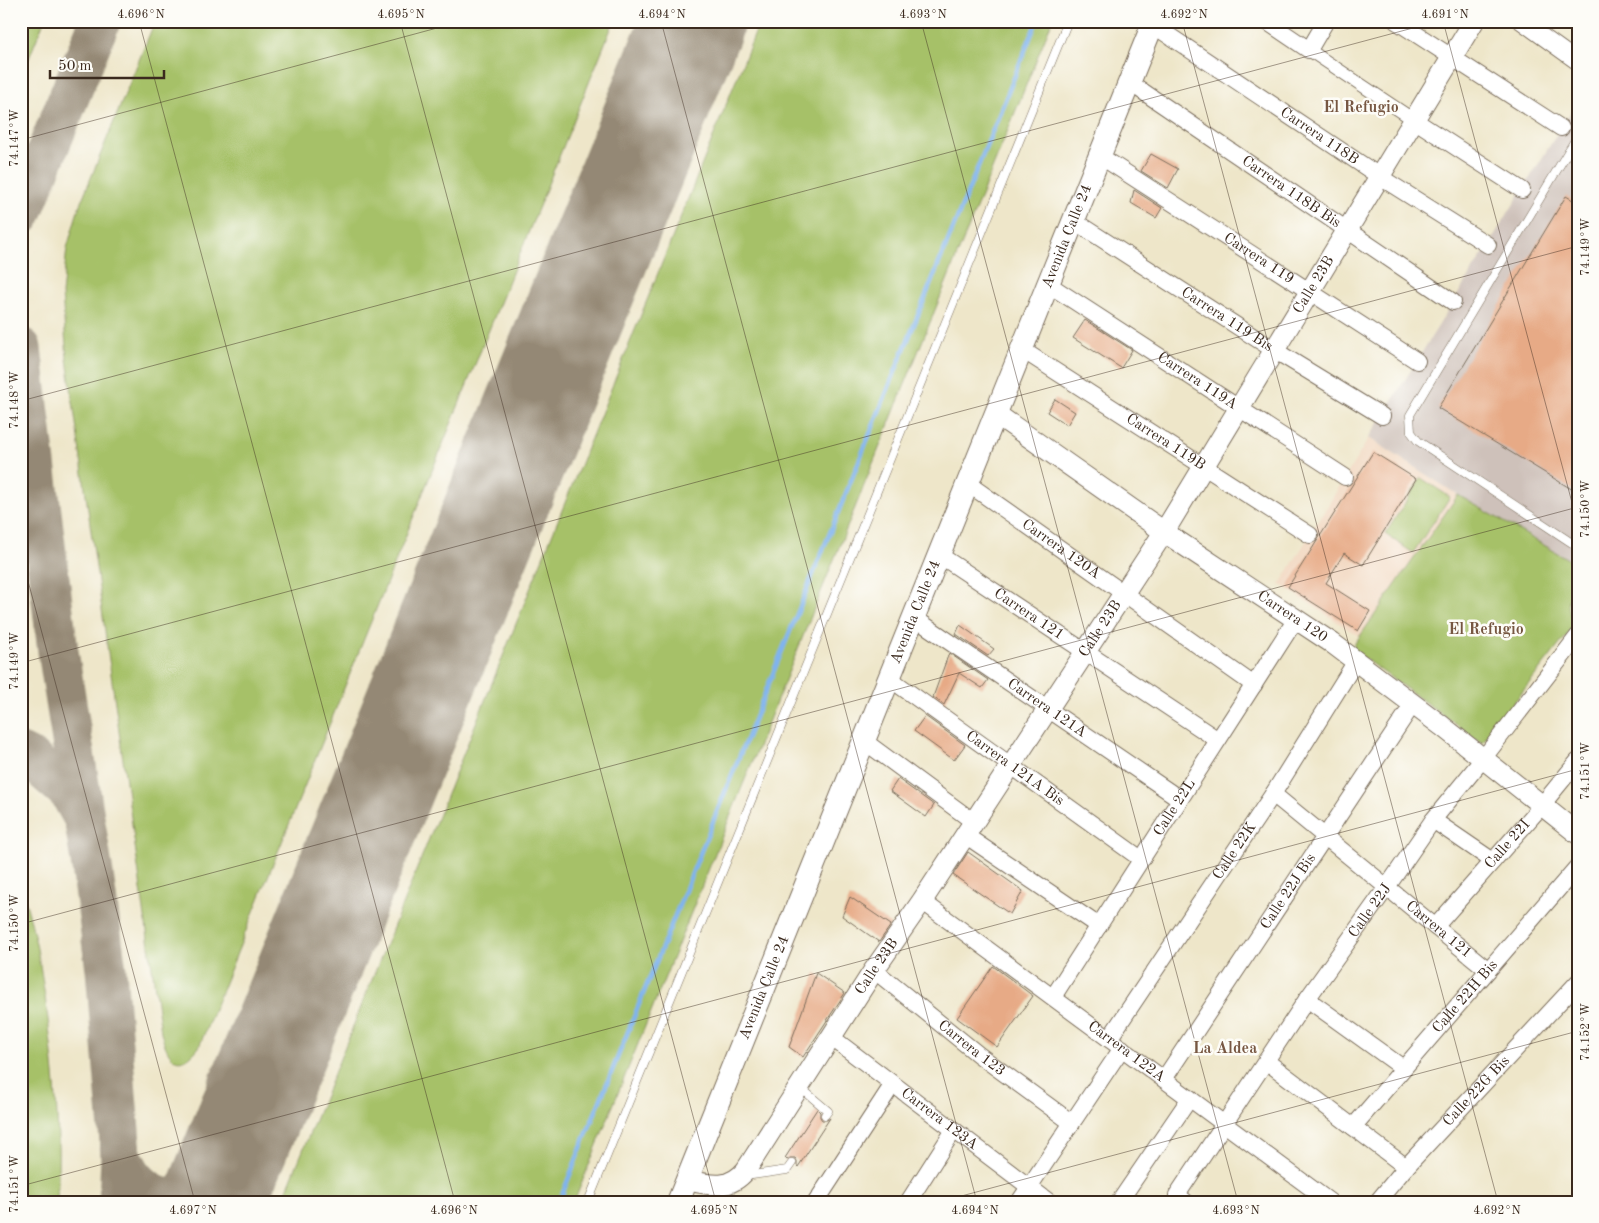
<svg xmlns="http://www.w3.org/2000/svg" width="1599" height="1223" viewBox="0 0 1599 1223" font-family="'Old Standard TT',serif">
	<rect width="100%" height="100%" fill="#fdfcf7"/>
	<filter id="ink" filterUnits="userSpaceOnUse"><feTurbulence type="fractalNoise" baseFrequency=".02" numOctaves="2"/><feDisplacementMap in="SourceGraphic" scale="10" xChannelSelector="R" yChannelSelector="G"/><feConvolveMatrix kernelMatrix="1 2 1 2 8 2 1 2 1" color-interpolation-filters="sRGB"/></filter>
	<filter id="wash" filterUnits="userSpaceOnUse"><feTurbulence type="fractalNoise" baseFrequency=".0096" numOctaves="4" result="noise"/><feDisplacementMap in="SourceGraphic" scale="20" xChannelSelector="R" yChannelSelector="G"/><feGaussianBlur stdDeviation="1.12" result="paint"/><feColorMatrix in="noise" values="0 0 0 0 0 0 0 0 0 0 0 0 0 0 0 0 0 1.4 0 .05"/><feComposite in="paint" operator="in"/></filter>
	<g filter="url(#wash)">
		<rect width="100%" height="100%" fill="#eee6c9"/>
		<polygon fill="#f1d5bd" points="1369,438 1458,495 1360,637 1280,584"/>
		<polygon fill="#cec1ba" points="1578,100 1578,565 1458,495 1369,438"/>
		<g fill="#a6c167" stroke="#707642">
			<polygon points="21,21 44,21 21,78"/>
			<path d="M155,21H614L199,1047C178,1074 167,1057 161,1032L67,359L62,294L67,248L79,207Z"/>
			<polygon points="760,21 1052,21 574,1202 282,1202"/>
			<polygon points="1421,478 1450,497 1413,553 1385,534"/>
			<path d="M1458,495L1578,565V583C1566,597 1566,609 1575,625L1482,743L1351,649Z"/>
			<path d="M21,888C35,928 41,969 47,1011C55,1074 61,1138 57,1202H21Z"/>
		</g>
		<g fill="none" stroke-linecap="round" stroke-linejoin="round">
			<polyline stroke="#80b4ee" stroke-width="4.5" points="559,1202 1037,21"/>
			<g stroke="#948874" stroke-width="41">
				<polyline points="21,215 100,21"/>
				<polyline points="21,348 58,651 93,874 106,970 121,1155 119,1202"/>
				<polyline points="21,754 31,759 69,792 83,817"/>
				<path d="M121,1155C124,1161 128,1169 132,1175C147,1194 174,1210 196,1193C211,1182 223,1164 235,1150"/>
			</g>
			<polyline stroke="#948874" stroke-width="102" points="214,1202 693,21"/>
		</g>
		<g id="blocks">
			<g fill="#e7aa86">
				<polygon points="1151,154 1178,169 1168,188 1141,171"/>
				<polygon points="1134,190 1162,208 1156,218 1131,203"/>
				<polygon points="1566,196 1578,203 1578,493 1438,408"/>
				<polygon points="1085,320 1132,350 1121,368 1073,338"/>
				<polygon points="1055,399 1075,412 1067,425 1047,412"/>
				<polygon points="1373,452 1416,479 1363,565 1344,553 1326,583 1370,611 1358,631 1288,587"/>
				<polygon points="960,625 994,649 988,656 956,634"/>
				<polygon points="949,653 988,680 982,688 959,673 944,705 933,697"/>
				<polygon points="925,716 965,745 954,760 914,731"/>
				<polygon points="898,779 934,805 926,817 890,791"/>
				<polygon points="968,852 1023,891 1010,914 953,875"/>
				<polygon points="850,897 891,925 879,942 842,916"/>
				<polygon points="993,966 1033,996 997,1047 957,1018"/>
				<polygon points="816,973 845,993 803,1057 789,1047"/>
				<polygon points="817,1109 820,1112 820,1117 822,1120 827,1120 830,1118 798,1167 797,1166 797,1161 795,1158 790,1158 787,1160 785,1158"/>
			</g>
		</g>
	</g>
	<g filter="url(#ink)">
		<use href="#blocks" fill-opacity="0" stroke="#7a6c5a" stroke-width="1"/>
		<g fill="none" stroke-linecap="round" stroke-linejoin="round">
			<g stroke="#7a6c5a" stroke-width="9">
				<g id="service">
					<polyline points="1578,135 1410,415 1411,432 1418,441 1578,547"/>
					<polyline points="1569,150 1578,157"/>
					<polyline points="801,1088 828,1111 825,1115"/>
					<polyline points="745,1176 787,1170 792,1163"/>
					<polyline points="588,1202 1068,21"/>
				</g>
			</g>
			<g stroke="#7a6c5a" stroke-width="14">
				<polyline id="pedestrian" points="1309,50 1414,120"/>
			</g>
			<g stroke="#7a6c5a" stroke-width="18">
				<g id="minor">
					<polyline points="1266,21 1309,50 1326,21"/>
					<polyline points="1396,21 1561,128"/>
					<polyline points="1521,21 1578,62"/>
					<path id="s1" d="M1153,25L1388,182L1488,245"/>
					<path id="s2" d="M1129,82L1453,302"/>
					<polyline points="1414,120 1522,190"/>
					<path id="s3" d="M1100,156L1417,361"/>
					<path id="s4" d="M1074,221L1274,350L1382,416"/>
					<path id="s5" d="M1048,284L1345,477"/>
					<path id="s6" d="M1021,349L1310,535"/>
					<path id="s7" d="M967,483L1254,685"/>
					<path id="s8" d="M938,554L1218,740"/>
					<path id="s9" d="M913,617L1180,799"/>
					<path id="s10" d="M889,678L1141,859"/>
					<polyline points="864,741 974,822"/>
					<path id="s11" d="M1273,794L1488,970"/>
					<polyline points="1433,820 1493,861"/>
					<polyline points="965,835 1099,926"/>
					<path id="s12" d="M922,901L1330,1202"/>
					<path id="s13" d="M1435,927L1537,811L1578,761"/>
					<path id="s14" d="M874,970L979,1055L1072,1123"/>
					<path id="s15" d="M1053,997L1296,619"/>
					<polyline points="1307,999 1403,1068"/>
					<path id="s16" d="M831,1037L1049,1202"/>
					<path id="s17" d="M1109,1039L1273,794L1356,661"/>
					<polyline points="1266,1061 1406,1167"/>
					<path id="s18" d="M1164,1079L1413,704"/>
					<path id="s19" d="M1353,1127L1578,866"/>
					<polyline points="816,1202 893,1084"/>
					<polyline points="908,1202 954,1130"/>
					<polyline points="1019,1202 1122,1048"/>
					<polyline points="1119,1202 1190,1098"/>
					<path id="s20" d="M1186,1202L1177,1195L1307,999L1387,887L1433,820L1482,760L1578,636"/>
					<path id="s21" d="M1377,1202L1406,1167L1578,982"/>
				</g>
			</g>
			<g stroke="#7a6c5a" stroke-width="22">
				<g id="tertiary">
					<path id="s22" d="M996,414L1170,536L1332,643L1442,726L1578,834"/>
					<path id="s23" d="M687,1180C710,1185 729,1191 746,1170L874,970L922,901L1164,532L1474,21"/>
				</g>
			</g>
			<g stroke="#7a6c5a" stroke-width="24">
				<g id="secondary">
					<path id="s24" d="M678,1202L1154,21"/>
				</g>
			</g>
			<use href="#service" stroke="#fff" stroke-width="8"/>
			<use href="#pedestrian" stroke="#fff" stroke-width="12"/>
			<use href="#minor" stroke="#fff" stroke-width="16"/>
			<use href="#tertiary" stroke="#fff" stroke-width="20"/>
			<use href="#secondary" stroke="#fff" stroke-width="22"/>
		</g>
	</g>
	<path fill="none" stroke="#3b2a1e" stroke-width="1" stroke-opacity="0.45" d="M139,21L455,1202M400,21L716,1202M661,21L977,1202M921,21L1238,1202M1182,21L1498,1202M1443,21L1578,525M21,140L463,21M21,401L1439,21M21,555L195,1202M21,663L1578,246M21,924L1578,507M21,1186L1578,769M939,1202L1578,1031"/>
	<g text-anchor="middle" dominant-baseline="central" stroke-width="5" stroke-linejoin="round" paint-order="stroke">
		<g font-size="15" fill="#3b2a1e" stroke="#fdfcf7">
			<text stroke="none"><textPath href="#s1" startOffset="200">Carrera 118B</textPath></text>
			<text stroke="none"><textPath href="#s2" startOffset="196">Carrera 118B Bis</textPath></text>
			<text stroke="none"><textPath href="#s24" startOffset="1041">Avenida Calle 24</textPath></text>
			<text stroke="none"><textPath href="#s3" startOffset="189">Carrera 119</textPath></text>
			<text stroke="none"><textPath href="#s23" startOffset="1116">Calle 23B</textPath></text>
			<text stroke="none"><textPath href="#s4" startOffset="182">Carrera 119 Bis</textPath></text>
			<text stroke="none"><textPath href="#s5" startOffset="178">Carrera 119A</textPath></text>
			<text stroke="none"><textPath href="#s6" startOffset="172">Carrera 119B</textPath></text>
			<text stroke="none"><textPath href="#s7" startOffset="115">Carrera 120A</textPath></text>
			<text stroke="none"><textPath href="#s24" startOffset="636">Avenida Calle 24</textPath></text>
			<text stroke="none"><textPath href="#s8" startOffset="109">Carrera 121</textPath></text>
			<text stroke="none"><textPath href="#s22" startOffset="359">Carrera 120</textPath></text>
			<text stroke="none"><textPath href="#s23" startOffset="711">Calle 23B</textPath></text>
			<text stroke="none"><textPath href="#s9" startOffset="162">Carrera 121A</textPath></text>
			<text stroke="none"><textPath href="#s10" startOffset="155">Carrera 121A Bis</textPath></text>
			<text stroke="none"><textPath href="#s15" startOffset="225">Calle 22L</textPath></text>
			<text stroke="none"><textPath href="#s13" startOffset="110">Calle 22I</textPath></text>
			<text stroke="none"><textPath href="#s17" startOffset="226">Calle 22K</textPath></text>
			<text stroke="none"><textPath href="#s18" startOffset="225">Calle 22J Bis</textPath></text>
			<text stroke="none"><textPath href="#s20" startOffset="355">Calle 22J</textPath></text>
			<text stroke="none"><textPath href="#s11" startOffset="214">Carrera 121</textPath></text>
			<text stroke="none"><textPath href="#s23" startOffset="306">Calle 23B</textPath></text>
			<text stroke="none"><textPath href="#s24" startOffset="231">Avenida Calle 24</textPath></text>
			<text stroke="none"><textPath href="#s19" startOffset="172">Calle 22H Bis</textPath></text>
			<text stroke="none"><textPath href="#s14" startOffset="125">Carrera 123</textPath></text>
			<text stroke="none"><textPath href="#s12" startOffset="254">Carrera 122A</textPath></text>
			<text stroke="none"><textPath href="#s21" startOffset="149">Calle 22G Bis</textPath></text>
			<text stroke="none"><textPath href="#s16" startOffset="136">Carrera 123A</textPath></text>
		</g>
		<g font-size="16" font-weight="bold" fill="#775742" stroke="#fdfcf7">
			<text x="1361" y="108">El Refugio</text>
			<text x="1486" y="630">El Refugio</text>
			<text x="1225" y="1049">La Aldea</text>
		</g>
	</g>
	<rect width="1599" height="1223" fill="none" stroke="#fdfcf7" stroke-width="55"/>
	<path d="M50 70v8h114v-8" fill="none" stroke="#3b2a1e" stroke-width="2.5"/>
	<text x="58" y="70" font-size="15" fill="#3b2a1e" stroke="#fdfcf7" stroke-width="4" paint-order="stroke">50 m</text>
	<rect x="28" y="28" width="1544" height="1168" fill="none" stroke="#3b2a1e" stroke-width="2"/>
	<g font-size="12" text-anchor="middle" fill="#3b2a1e">
		<text x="141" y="18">4.696°N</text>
		<text x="401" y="18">4.695°N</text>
		<text x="662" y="18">4.694°N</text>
		<text x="923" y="18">4.693°N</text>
		<text x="1184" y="18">4.692°N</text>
		<text x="1445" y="18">4.691°N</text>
		<text transform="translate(14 138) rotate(-90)" y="4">74.147°W</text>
		<text transform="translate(1585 247) rotate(-90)" y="4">74.149°W</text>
		<text transform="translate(14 400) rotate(-90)" y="4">74.148°W</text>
		<text transform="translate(1585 509) rotate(-90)" y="4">74.150°W</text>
		<text transform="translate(14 661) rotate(-90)" y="4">74.149°W</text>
		<text transform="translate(1585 771) rotate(-90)" y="4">74.151°W</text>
		<text transform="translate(14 923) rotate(-90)" y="4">74.150°W</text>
		<text transform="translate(1585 1032) rotate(-90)" y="4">74.152°W</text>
		<text transform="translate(14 1184) rotate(-90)" y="4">74.151°W</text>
		<text x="193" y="1214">4.697°N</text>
		<text x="454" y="1214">4.696°N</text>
		<text x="714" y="1214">4.695°N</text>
		<text x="975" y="1214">4.694°N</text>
		<text x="1236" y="1214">4.693°N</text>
		<text x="1497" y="1214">4.692°N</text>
	</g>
</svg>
